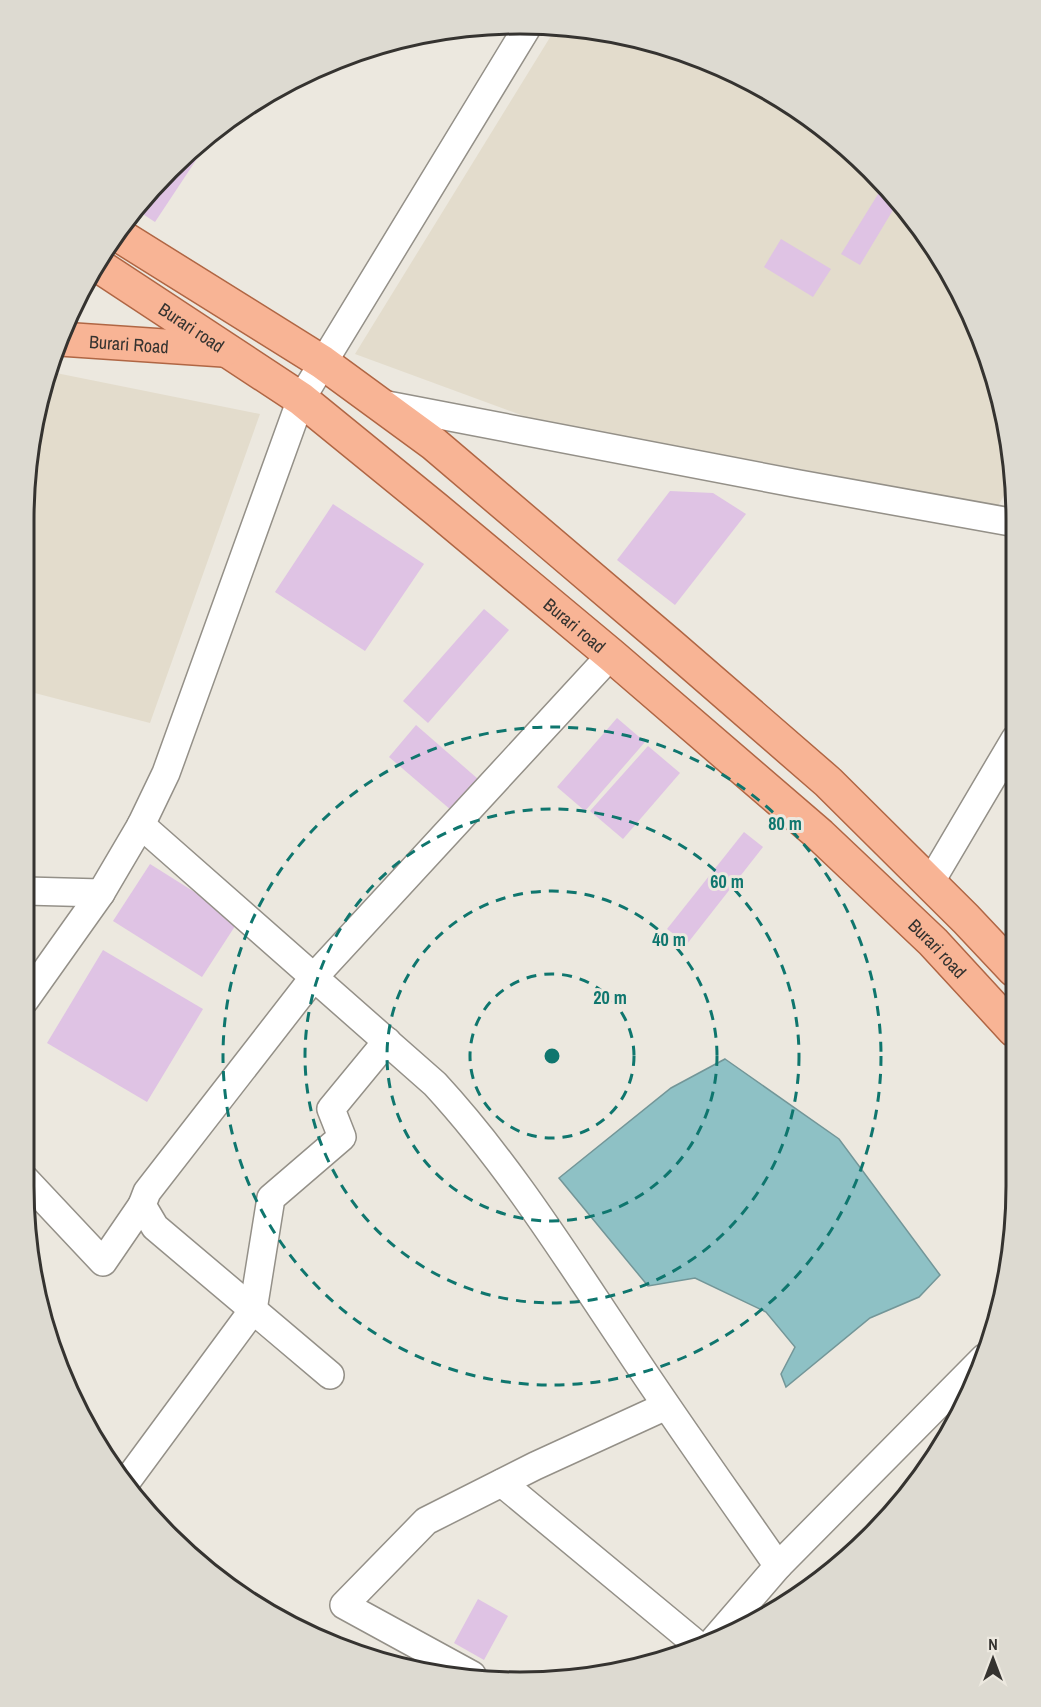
<svg xmlns="http://www.w3.org/2000/svg" width="1041" height="1707" viewBox="0 0 1041 1707" font-family="'Archivo Narrow',sans-serif">
	<rect width="100%" height="100%" fill="#ece8df"/>
	<g fill="#e3dccc">
		<polygon points="557,26 649,41 740,75 822,126 894,193 951,273 1000,392 1014,478 998,506 532,419 355,354"/>
		<polygon points="51,372 260,414 150,723 27,691 28,456"/>
	</g>
	<polygon fill="#8ec1c5" stroke="#739698" stroke-width="1.5" points="725,1059 839,1139 940,1275 919,1297 870,1318 786,1387 781,1374 795,1347 766,1312 695,1278 648,1286 559,1178 671,1088"/>
	<g fill="#dfc3e4">
		<polygon points="214,133 155,222 135,209 193,147"/>
		<polygon points="883,186 891,190 899,200 860,265 841,254"/>
		<polygon points="781,239 831,269 813,297 764,267"/>
		<polygon points="670,491 713,493 746,514 675,605 617,560"/>
		<polygon points="333,504 424,564 365,651 275,592"/>
		<polygon points="484,609 509,630 428,723 403,701"/>
		<polygon points="617,718 645,742 585,811 557,787"/>
		<polygon points="416,725 478,779 451,810 389,757"/>
		<polygon points="648,746 680,773 623,839 590,811"/>
		<polygon points="744,832 763,847 687,944 667,929"/>
		<polygon points="150,864 239,920 202,977 113,921"/>
		<polygon points="103,950 203,1009 147,1102 47,1043"/>
		<polygon points="478,1599 508,1616 484,1660 454,1643"/>
	</g>
	<g fill="none" stroke-linecap="round" stroke-linejoin="round">
		<g stroke="#949088" stroke-width="30">
			<g id="minor">
				<polyline points="382,404 799,484 1016,523"/>
				<path d="M141,825L435,1084C507,1162 564,1253 623,1341C673,1417 726,1491 778,1566"/>
				<polyline points="930,883 1015,739"/>
				<polyline points="26,891 101,893"/>
				<polyline points="25,1000 101,893 141,825 166,773 301,399 528,26"/>
				<polyline points="24,1178 103,1262 142,1205"/>
				<polyline points="330,1375 155,1227 142,1205 147,1192 314,977 611,655"/>
				<polyline points="502,1483 700,1647"/>
				<polyline points="124,1485 253,1310 271,1198 342,1137 331,1109 387,1041"/>
				<polyline points="714,1640 778,1566 984,1358"/>
				<polyline points="472,1675 344,1605 426,1521 535,1466 666,1406"/>
			</g>
		</g>
		<g stroke="#b06644" stroke-width="36">
			<g id="major">
				<polyline points="117,234 322,362 434,444 669,644 828,782 966,919 1014,970"/>
				<path id="s1" d="M99,266L301,399L436,509L611,655L820,835L933,942L1014,1030"/>
				<path id="s2" d="M60,339L223,350"/>
			</g>
		</g>
		<use href="#minor" stroke="#fff" stroke-width="27"/>
		<use href="#major" stroke="#f8b495" stroke-width="33"/>
	</g>
	<g fill="none" stroke="#0f766e" stroke-width="3" stroke-dasharray="10 8">
		<circle cx="552" cy="1056" r="82"/>
		<circle cx="552" cy="1056" r="165"/>
		<circle cx="552" cy="1056" r="247"/>
		<circle cx="552" cy="1056" r="329"/>
	</g>
	<g text-anchor="middle" dominant-baseline="central" stroke-width="6" stroke-linejoin="round" paint-order="stroke">
		<g font-size="18" fill="#353330" stroke="#ece8df">
			<text stroke="none"><textPath href="#s1" startOffset="111">Burari road</textPath></text>
			<text stroke="none"><textPath href="#s2" startOffset="69">Burari Road</textPath></text>
			<text stroke="none"><textPath href="#s1" startOffset="597">Burari road</textPath></text>
			<text stroke="none"><textPath href="#s1" startOffset="1083">Burari road</textPath></text>
		</g>
	</g>
	<path d="M0 0H1041V1707H0ZM520 34H520A486 486 0 0 1 1006 520V1186A486 486 0 0 1 520 1672H520A486 486 0 0 1 34 1186V520A486 486 0 0 1 520 34Z" fill="#dddad1" fill-rule="evenodd"/>
	<path fill="none" stroke="#353330" stroke-width="3" d="M520 34H520A486 486 0 0 1 1006 520V1186A486 486 0 0 1 520 1672H520A486 486 0 0 1 34 1186V520A486 486 0 0 1 520 34Z"/>
	<circle cx="552" cy="1056" r="9" fill="#0f766e" stroke="#ece8df" stroke-width="3"/>
	<g font-size="18" text-anchor="middle" font-weight="bold" fill="#0f766e" stroke="#ece8df" stroke-width="6" stroke-linejoin="round" paint-order="stroke">
		<text x="785" y="830">80 m</text>
		<text x="727" y="888">60 m</text>
		<text x="669" y="946">40 m</text>
		<text x="610" y="1004">20 m</text>
	</g>
	<g transform="translate(993 1659)" stroke="#ece8df" stroke-width="4.5" paint-order="stroke">
	<path d="M0-4.5L10 22L0 15L-10 22Z" fill="#353330"/>
	<text y="-9" font-size="16" font-weight="bold" text-anchor="middle" fill="#353330">N</text>
	</g>
</svg>
